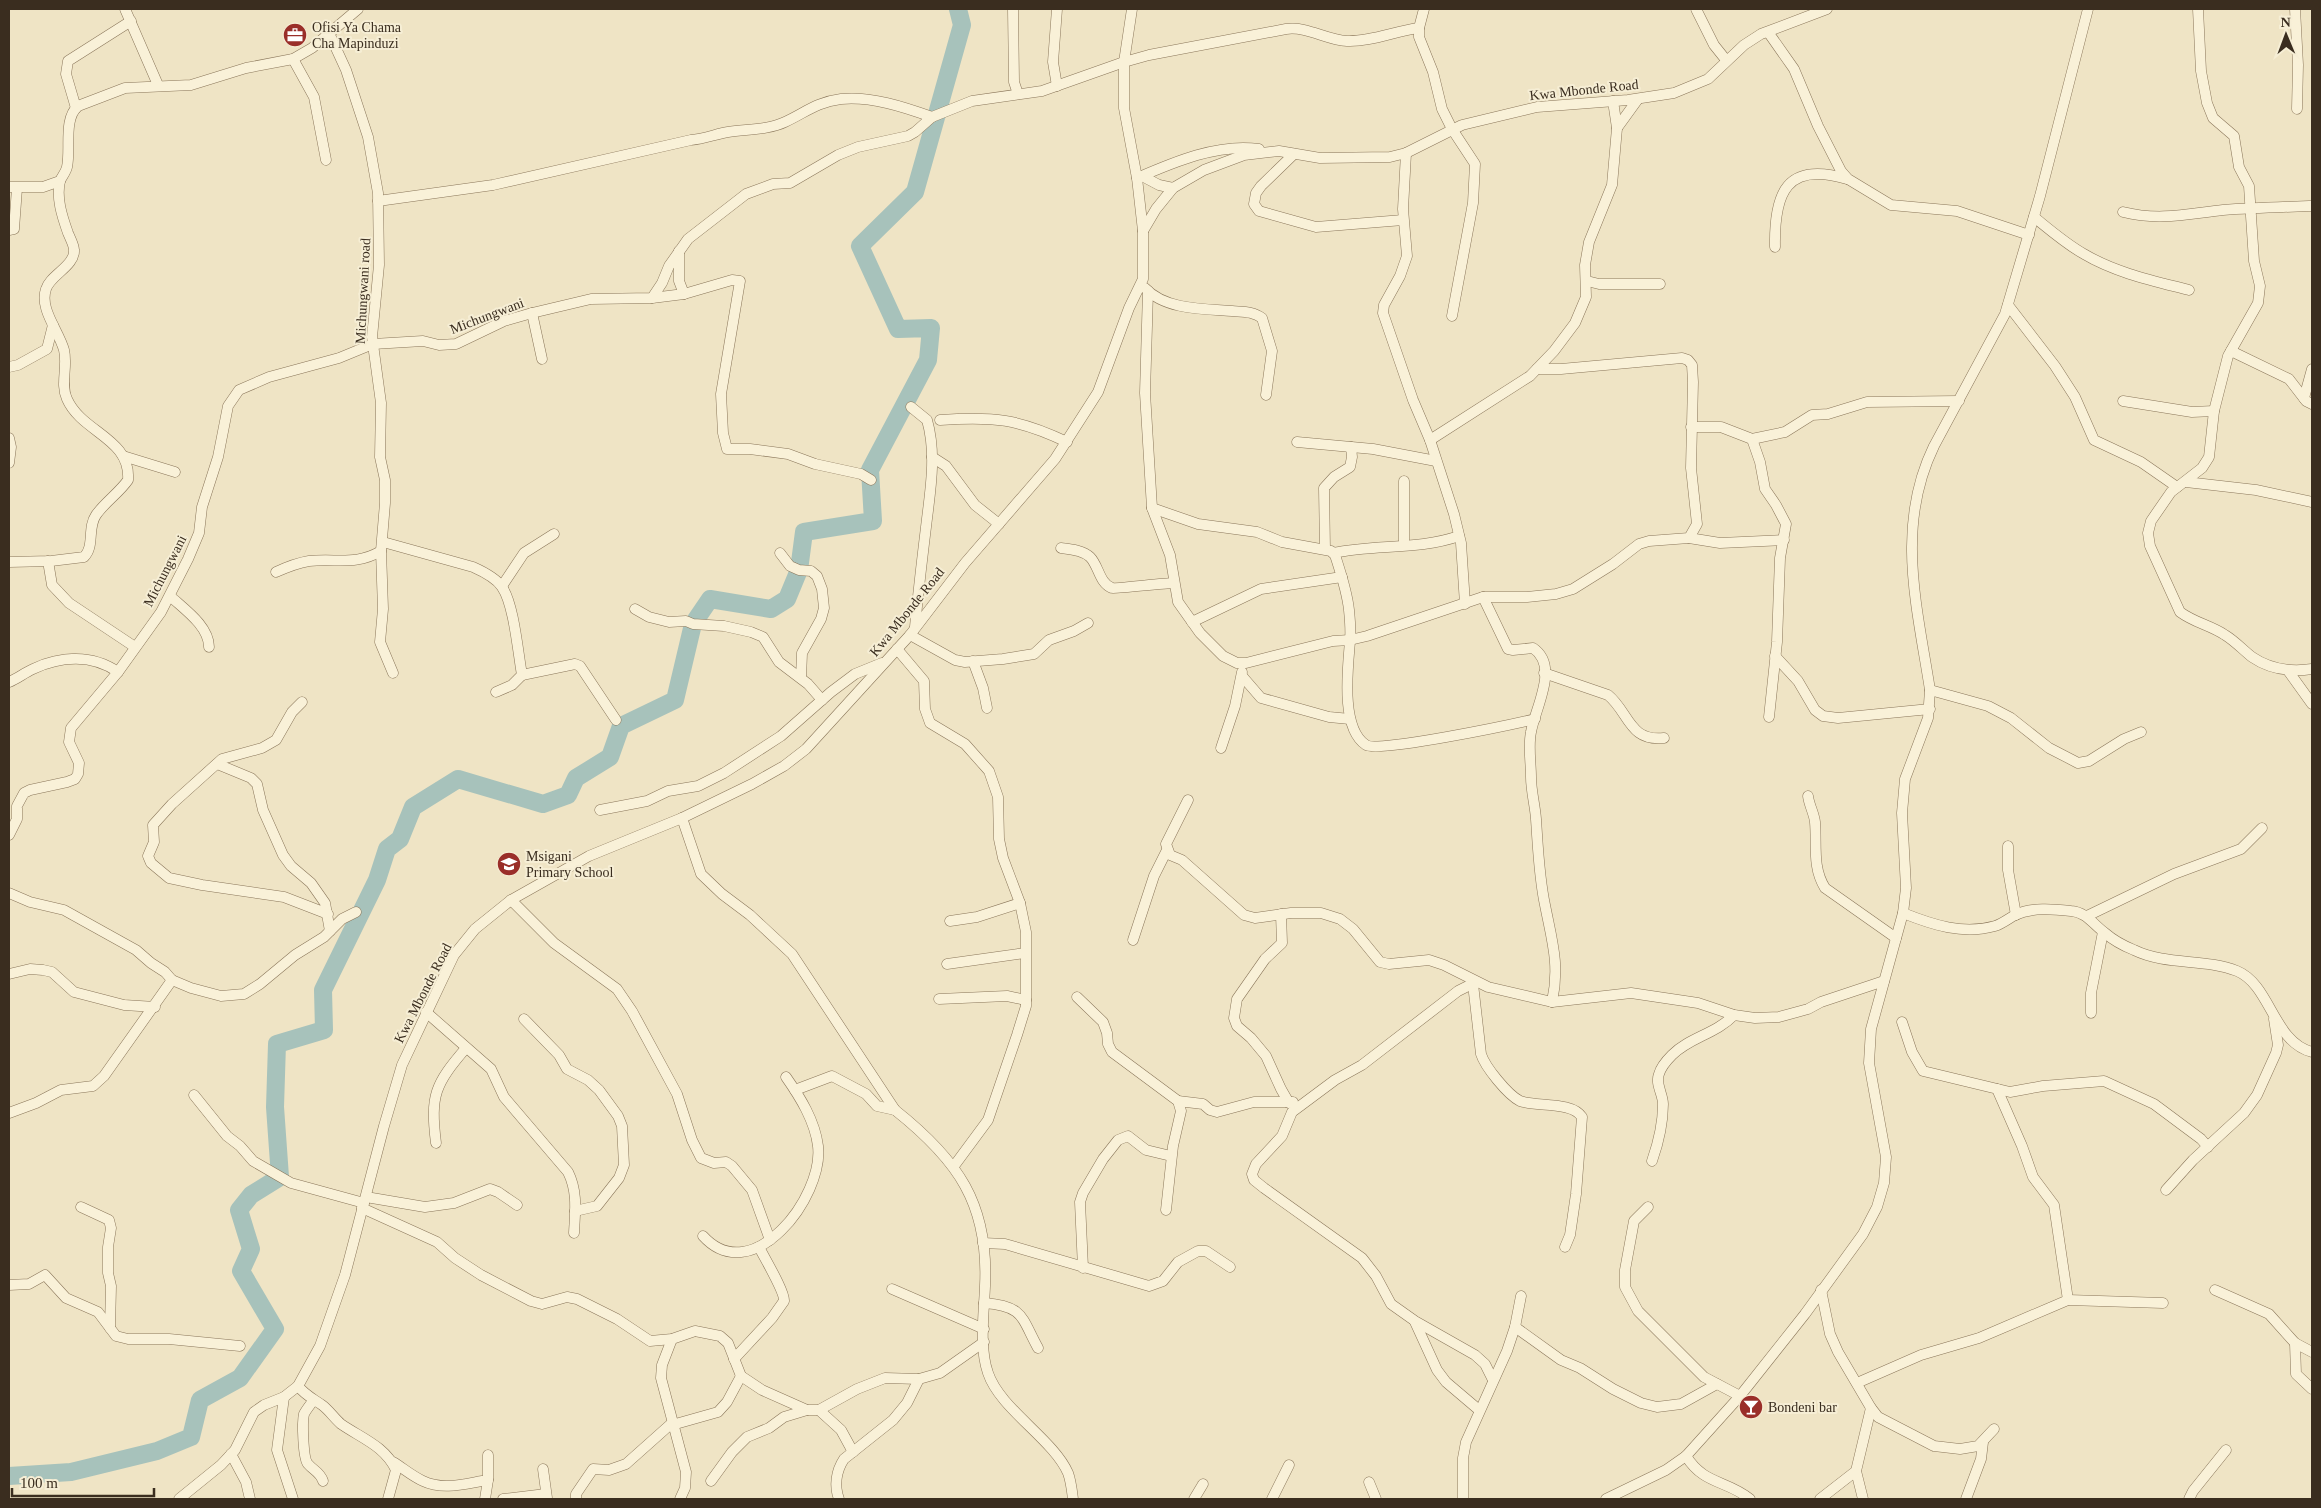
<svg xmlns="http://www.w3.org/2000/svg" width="2321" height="1508" viewBox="0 0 2321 1508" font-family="'Times New Roman',serif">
	<rect width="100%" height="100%" fill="#efe4c5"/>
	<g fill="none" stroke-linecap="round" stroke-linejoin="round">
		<polyline stroke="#a7c2bb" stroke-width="18" points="9,1476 71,1472 157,1451 191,1437 200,1400 240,1378 275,1329 241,1271 251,1249 239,1210 251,1195 280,1177 275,1107 277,1044 324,1030 323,990 377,880 387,849 400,839 413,807 458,779 543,804 568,795 576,778 610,757 621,726 675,700 693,624 710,599 771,609 787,599 799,570 804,532 873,521 870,470 928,360 931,328 898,329 860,246 915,192 962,25 958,9"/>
		<g stroke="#8a765a" stroke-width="11">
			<g id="minor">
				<polyline points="125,9 158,85"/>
				<polyline points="1013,9 1014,82 1018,94"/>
				<polyline points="1424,9 1419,28 1419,37 1433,72 1442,109 1452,129 1475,164 1473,203 1452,316"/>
				<polyline points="1696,9 1714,45 1726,60"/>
				<path d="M2198,9L2201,71L2207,103L2213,118L2234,136L2239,167L2249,186L2254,261L2260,286L2258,303L2228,356L2214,411L2209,457L2202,468L2171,492L2151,521L2148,533L2150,546L2180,612C2195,623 2210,625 2225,635C2235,641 2243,650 2252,657C2271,670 2291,672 2312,669"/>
				<polyline points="2295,9 2298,65 2297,109"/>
				<polyline points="1768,32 1794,69 1818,126 1841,171 1848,179 1891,205 1957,211 2029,235"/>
				<polyline points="329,33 346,70 368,137 378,193 379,265 372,337 381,403 380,457 385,480 385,503 381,551 383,609 380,642 393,673"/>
				<polyline points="293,59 314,97 326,160"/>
				<polyline points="1057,86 1053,62 1057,9"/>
				<polyline points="76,108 66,74 68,61 131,21"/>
				<polyline points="1617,128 1638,99"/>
				<polyline points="1406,153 1403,209 1407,256 1400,276 1384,305 1383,313 1413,400 1430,440 1454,514 1461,543 1465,604"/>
				<polyline points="1294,154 1261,186 1256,193 1254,204 1259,211 1316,227 1403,220"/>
				<polyline points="1142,176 1159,185 1173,188"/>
				<path d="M1137,178C1174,162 1218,143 1259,149"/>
				<path d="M9,187H43L60,181C62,176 66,172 67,167C71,149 63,119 78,106L125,88L191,85L246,68L293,59L312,48L358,9"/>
				<path d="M378,201L493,185L691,140C704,139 716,134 728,132C747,129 768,130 785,122C806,112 817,102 841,99C871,96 904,107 932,117L972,101L1042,91L1124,62L1149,55L1286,29C1307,26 1326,40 1347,41C1371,42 1395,31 1419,28"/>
				<path d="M2123,212C2159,221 2187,214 2223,210C2253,208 2283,207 2312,206"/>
				<path d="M2034,217C2050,230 2066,244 2084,254C2116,273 2154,281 2189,290"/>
				<polyline points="9,230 14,229 17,188"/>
				<polyline points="1143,231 1156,209 1173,188 1204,170 1244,155 1279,151 1320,158 1390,157 1406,153 1462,125 1537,107 1628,100 1674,93 1708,79 1744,45 1761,34 1827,9"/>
				<path d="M1775,247C1774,193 1786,161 1847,179"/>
				<polyline points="679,251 679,281 684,294"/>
				<polyline points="1587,281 1599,284 1660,284"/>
				<path d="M1145,288C1165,310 1205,309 1232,311C1242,312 1253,311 1262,318L1272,351L1266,395"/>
				<polyline points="1148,291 1145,393 1152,508 1170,555 1178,602 1200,633 1223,656 1237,663 1246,663 1333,641 1350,640 1367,636 1483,597 1527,597 1556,594 1573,589 1613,564 1639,544 1649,541 1689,538 1697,524 1691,468 1693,382 1692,365 1688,360 1682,358 1561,369 1537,369"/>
				<polyline points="652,298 684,294 732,280 740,281 721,394 723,433 727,449 750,449 788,454 815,464 861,474 871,480"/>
				<polyline points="2008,305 2055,366 2075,397 2094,440 2141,462 2177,487"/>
				<polyline points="532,313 542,359"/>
				<polyline points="2231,351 2289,379 2306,401 2312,404"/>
				<polyline points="9,367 18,365 47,349 53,325"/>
				<polyline points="2304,398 2312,369"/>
				<polyline points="2123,401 2192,412 2214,411"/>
				<path d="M911,407L927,420C937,455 930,492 926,527C922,560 918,594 915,627"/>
				<path d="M940,420C993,416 1019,419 1067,442"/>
				<polyline points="1691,427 1721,427 1752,439 1785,432 1812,415 1828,414 1867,402 1959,401"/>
				<polyline points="9,438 11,447 9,463"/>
				<polyline points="1752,439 1760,462 1765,489 1776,505 1786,524 1780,558 1777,642 1769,717"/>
				<polyline points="1430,440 1530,376 1554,351 1575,323 1586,297 1585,265 1589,242 1612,185 1617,128 1613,101"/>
				<polyline points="1297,442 1373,449 1436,461"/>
				<polyline points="123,456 175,472"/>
				<polyline points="932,457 946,466 975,505 999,524"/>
				<polyline points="1404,481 1404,545"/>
				<polyline points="2186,482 2256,490 2312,502"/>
				<path d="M1152,508L1198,524L1257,532L1282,542L1331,551L1335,555C1341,574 1347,591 1349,610C1350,620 1351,631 1350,641C1348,667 1340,728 1366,745C1378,753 1514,724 1535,719"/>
				<polyline points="1689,538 1720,543 1784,540"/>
				<path d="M383,542L473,567C482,571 496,578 502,587C514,604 518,653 522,675L512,685L496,692"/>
				<path d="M1061,548C1070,549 1083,550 1090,557C1099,566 1099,583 1112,588C1116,589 1163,583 1174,583"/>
				<polyline points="1325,549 1324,488 1334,477 1350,467 1352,457 1351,447"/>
				<polyline points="780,553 790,566 799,570 811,571 817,576 822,589 824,608 821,619 802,653 801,678"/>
				<path d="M1333,553C1375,544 1419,550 1459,536"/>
				<polyline points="48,561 52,585 69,603 135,647"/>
				<path d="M9,562L51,561L84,557C95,546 87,528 96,515C105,502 119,493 128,480C131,438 82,433 67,399C60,384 68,366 64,350C59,331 39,309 46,289C50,275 75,266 74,250C74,245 70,238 68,233C62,216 56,198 60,181"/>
				<path d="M276,572C287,567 297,563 309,561C337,558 355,566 381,551"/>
				<polyline points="502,586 524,553 554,534"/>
				<path d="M170,596C184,609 209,626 209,647"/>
				<path d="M1483,597L1508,649L1513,650L1533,648C1560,666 1535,708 1531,732C1528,746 1531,763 1531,777C1531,791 1535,805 1536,819C1538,848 1539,877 1545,905C1552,941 1560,965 1552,1002"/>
				<polyline points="635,609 649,617 669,622 686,621 693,624 724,626 751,632 763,637 779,662 808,684 822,700"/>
				<polyline points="1192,622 1261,589 1342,577"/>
				<polyline points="910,635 955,660 965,662 1003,659 1034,654 1049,640 1074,631 1088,623"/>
				<polyline points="897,649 924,681 925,709 930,723 965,744 989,771 998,797 999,839 1003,858 1020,903 1026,932 1026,1006 1017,1035 988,1120 954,1166"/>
				<polyline points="1775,656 1798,681 1815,710 1823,716 1838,718 1930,709"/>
				<polyline points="973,661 983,688 987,708"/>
				<polyline points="2289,672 2312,704"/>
				<path d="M1544,673L1608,695C1629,712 1629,742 1664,738"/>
				<polyline points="522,675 575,664 580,666 616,720"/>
				<polyline points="1242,676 1261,698 1329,717 1350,719"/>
				<path d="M9,682C17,679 24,673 33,669C61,656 92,654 118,672"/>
				<polyline points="1930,690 1988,706 2011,718 2049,748 2078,763 2089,761 2124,739 2141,732"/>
				<polyline points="302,702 292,712 276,740 262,748 222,759 172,804 153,825 154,842 148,856 151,863 169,878 202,885 284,897 328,914"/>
				<polyline points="1221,748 1235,706 1242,672"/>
				<polyline points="217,764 251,778 257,784 263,810 283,855 291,866 311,883 325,903 330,931"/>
				<path d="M1808,796C1809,805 1814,813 1815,822C1817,845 1812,867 1825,888L1896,938"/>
				<polyline points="1188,800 1166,844 1170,855 1182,860 1244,915 1255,918 1291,913 1321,913 1340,919 1353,929 1380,962 1389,964 1429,960 1444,965 1488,987 1552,1002 1631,993 1698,1003 1734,1015 1755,1018 1779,1017 1808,1009 1821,1002 1884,981"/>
				<polyline points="600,810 647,801 668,791 698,786 724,773 781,736 831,692 855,674 882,663"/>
				<path d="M682,818L701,874L722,894L750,915L792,954L895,1110C958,1160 989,1204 985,1286C984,1313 979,1347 988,1373C1000,1409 1053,1439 1068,1473C1071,1481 1072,1491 1073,1499"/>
				<polyline points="9,835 17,819 17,806 24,793 30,790 67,782 75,779 78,774 79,763 69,742 71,728 118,672 161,612 188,559 199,533 202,507 218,457 228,406 239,390 269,377 339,358 373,344 423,341 439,345 456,344 504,321 532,313 591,299 652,298 662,283 669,266 688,239 746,194 773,184 790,183 838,155 858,147 908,136 915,132 932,117"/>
				<polyline points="2008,846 2008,870 2016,915"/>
				<polyline points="9,893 30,902 64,910 136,950 151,963 165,972 172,980 191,988 221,996 244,994 260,984 295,955 324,937 342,919 356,912"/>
				<polyline points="511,900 554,943 617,989 632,1011 677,1094 692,1140 701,1158 714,1163 726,1162 732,1166 752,1190 770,1240"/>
				<path d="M1903,913C1933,925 1963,935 1995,926C2002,924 2008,919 2015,915C2032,907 2053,909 2071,911C2086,912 2093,924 2105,933C2113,940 2124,946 2134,950C2167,966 2204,958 2237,971C2271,985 2273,1042 2312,1052"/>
				<polyline points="1281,914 1282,943 1265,959 1237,999 1234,1018 1237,1026 1251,1038 1266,1056 1281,1089 1289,1103"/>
				<polyline points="2087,916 2174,874 2241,849 2262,828"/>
				<polyline points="950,921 977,917 1020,903"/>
				<polyline points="1133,940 1154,876 1167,850"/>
				<polyline points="947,964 1025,953"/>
				<polyline points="9,974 30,969 43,970 52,972 74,992 124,1005 155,1007"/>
				<polyline points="1476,982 1458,991 1362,1065 1335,1080 1292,1112 1282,1136 1256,1164 1252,1174 1254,1180 1264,1188 1362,1258 1376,1276 1391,1304 1415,1321 1475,1355 1485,1364 1493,1380"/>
				<path d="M1473,984L1481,1054C1485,1067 1508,1095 1520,1101C1536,1107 1572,1101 1582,1117L1576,1194L1570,1235L1565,1247"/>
				<polyline points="1077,997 1103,1022 1107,1033 1108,1044 1112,1052 1178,1101 1181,1111 1173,1146 1166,1210"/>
				<polyline points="939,999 1007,996 1026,1000"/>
				<path d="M426,1012L491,1069L504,1097L568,1172C578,1192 575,1212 574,1233"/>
				<polyline points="2091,1013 2091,993 2103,932"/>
				<polyline points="524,1019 559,1055 567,1069 588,1080 599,1090 618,1116 622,1126 624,1165 619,1178 597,1206 575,1211"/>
				<polyline points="1902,1022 1912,1052 1923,1071 2010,1092 2043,1086 2104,1081 2154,1104 2201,1139 2208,1147"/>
				<polyline points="1997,1089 2022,1146 2033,1177 2054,1205 2068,1300"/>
				<polyline points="795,1090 832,1076 866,1094 877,1106 895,1110"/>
				<polyline points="194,1095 227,1136 240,1146 253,1161 291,1183 364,1203"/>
				<polyline points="1178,1101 1203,1104 1210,1110 1217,1112 1254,1102 1293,1102"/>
				<polyline points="9,1113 36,1103 61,1090 93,1086 104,1076 172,980"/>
				<path d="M436,1143C430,1095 435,1084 466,1048"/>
				<path d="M1652,1161C1658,1144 1663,1123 1663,1104C1663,1094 1655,1084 1659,1074C1661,1067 1667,1060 1672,1055C1690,1037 1716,1034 1734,1015"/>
				<polyline points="2166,1190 2193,1160 2244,1113 2257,1095 2276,1053 2278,1045 2274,1019"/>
				<polyline points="366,1197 425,1207 454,1203 490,1189 498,1192 517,1205"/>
				<polyline points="81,1207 109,1220 111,1228 108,1247 108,1273 111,1286 110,1328"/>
				<polyline points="1648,1207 1634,1221 1625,1270 1625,1287 1638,1311 1704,1377 1740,1396"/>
				<polyline points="362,1208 437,1242 455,1258 481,1275 531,1301 542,1304 567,1297 577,1299 617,1319 650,1341 672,1339 695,1331 720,1336 728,1343 741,1376 762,1390 807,1410 819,1410 857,1389 885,1378 919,1379 940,1373 984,1342"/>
				<path d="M703,1236C752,1290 824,1197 818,1146C815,1121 800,1097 786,1077"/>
				<polyline points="983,1243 1005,1244 1149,1286 1163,1281 1178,1262 1198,1251 1206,1251 1230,1267"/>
				<polyline points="1083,1268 1080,1202 1083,1193 1103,1159 1118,1140 1128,1136 1146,1150 1171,1156"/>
				<polyline points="9,1285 29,1284 45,1275 66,1298 98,1312 116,1336 128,1339 169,1339 240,1346"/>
				<polyline points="892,1289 984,1329"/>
				<polyline points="1821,1290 1830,1334 1838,1352 1871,1408 1878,1417 1934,1446 1960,1449 1978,1446 1994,1429"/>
				<polyline points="2215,1290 2269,1314 2295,1343 2312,1352"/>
				<path d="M984,1303C1024,1306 1021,1317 1038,1348"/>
				<polyline points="1415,1322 1437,1370 1446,1382 1479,1410"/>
				<polyline points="1515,1327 1561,1360 1580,1368 1613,1389 1641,1403 1657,1407 1681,1404 1717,1384"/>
				<polyline points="672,1339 662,1365 661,1378 686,1472 685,1488 680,1499"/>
				<polyline points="2295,1343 2296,1374 2312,1389"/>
				<path d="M734,1359L772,1318L784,1301C785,1292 765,1259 759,1247"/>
				<polyline points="1857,1383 1921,1355 1979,1338 2068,1300 2163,1303"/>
				<path d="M298,1386C305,1395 312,1398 322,1405C329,1410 334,1418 341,1424C361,1438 385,1446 396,1470L388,1499"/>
				<polyline points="284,1397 277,1450 293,1499"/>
				<path d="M313,1401C310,1405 306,1410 304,1414C302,1422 303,1459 308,1464C314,1471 320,1472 323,1481"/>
				<polyline points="819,1410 841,1430 853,1452"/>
				<polyline points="672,1425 718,1412 727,1402 741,1376"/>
				<polyline points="231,1454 246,1482 250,1499"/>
				<path d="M1686,1456C1704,1485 1727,1480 1750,1499"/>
				<path d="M393,1462C403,1468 412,1476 423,1481C444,1491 467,1483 488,1480"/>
				<polyline points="543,1469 547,1498"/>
				<polyline points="1856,1471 1863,1499"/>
				<polyline points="711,1481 732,1452 747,1437 769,1428 784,1417 807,1410"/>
				<polyline points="1369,1482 1376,1499"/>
				<polyline points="179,1499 221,1465 235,1450 254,1412 264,1405 284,1397 298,1386 320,1346 345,1275 384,1126 402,1065 454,955 475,929 511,900 589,856 682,818 752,784 784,766 806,749 910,635 965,563 1055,459 1098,392 1129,308 1143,279 1143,231 1137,178 1124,108 1124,62 1132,9"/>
				<polyline points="485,1499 488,1480 488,1455"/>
				<polyline points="503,1499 546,1494"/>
				<polyline points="576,1499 576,1494 593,1469 609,1470 626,1464 672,1423"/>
				<path d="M839,1499C834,1486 836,1471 844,1459L893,1420L907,1403L919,1379"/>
				<polyline points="1194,1499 1203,1484"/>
				<polyline points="1272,1499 1289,1465"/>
				<polyline points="1463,1499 1463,1458 1466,1442 1507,1351 1515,1327 1521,1296"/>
				<path d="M1606,1499L1666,1470L1686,1456L1740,1396L1805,1314L1863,1234L1877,1207L1884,1183L1886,1157L1869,1063L1871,1029L1903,913L1906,888L1902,813L1905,779L1928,718L1930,690C1917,606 1895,526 1934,446L2005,314L2040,196L2088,9"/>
				<polyline points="1820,1499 1856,1471 1871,1408"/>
				<polyline points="1966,1499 1981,1459 1983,1442"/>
				<polyline points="2189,1499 2193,1491 2226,1450"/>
			</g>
		</g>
		<use href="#minor" stroke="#f9f1d8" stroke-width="10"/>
	</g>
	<defs>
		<g id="office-disc" transform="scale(1.25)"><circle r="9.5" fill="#9a2e29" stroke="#f6eed5"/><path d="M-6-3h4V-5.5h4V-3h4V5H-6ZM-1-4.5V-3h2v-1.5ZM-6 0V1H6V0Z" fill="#fff"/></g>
		<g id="school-disc" transform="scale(1.25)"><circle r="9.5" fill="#9a2e29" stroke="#f6eed5"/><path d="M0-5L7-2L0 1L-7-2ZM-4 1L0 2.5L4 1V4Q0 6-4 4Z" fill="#fff"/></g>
		<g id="bar-disc" transform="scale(1.25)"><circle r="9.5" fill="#9a2e29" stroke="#f6eed5"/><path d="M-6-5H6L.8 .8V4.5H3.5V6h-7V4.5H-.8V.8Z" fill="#fff"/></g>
	</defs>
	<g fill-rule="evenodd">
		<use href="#office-disc" x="295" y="35"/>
		<use href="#school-disc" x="509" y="864"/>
		<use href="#bar-disc" x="1751" y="1407"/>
	</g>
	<g text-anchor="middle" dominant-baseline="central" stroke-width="4" stroke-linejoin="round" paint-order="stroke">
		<g font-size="14" fill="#3a2d1f" stroke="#f6eed5" text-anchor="start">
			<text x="312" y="27">Ofisi Ya Chama<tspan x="312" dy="16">Cha Mapinduzi</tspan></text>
			<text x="526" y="856">Msigani<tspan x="526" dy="16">Primary School</tspan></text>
			<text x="1768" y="1407">Bondeni bar</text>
		</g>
		<g font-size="14" fill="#3a2d1f" stroke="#f6eed5">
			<text transform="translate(1584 90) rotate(-6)">Kwa Mbonde Road</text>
			<text transform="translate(363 291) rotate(-87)">Michungwani road</text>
			<text transform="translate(487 316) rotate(-21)">Michungwani</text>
			<text transform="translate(165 571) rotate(-63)">Michungwani</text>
			<text transform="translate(907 612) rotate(-51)">Kwa Mbonde Road</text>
			<text transform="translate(423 993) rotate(-63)">Kwa Mbonde Road</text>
		</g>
	</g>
	<rect width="2321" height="1508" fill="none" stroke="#3a2d1f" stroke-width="20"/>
	<g transform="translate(2286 35) rotate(359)" stroke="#f6eed5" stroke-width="4" paint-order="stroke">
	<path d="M0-4L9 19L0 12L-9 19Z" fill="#3a2d1f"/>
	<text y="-8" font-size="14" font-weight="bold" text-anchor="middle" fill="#3a2d1f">N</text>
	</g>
	<path d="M12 1488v8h142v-8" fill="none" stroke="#3a2d1f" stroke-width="2.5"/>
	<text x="20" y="1488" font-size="15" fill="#3a2d1f" stroke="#f6eed5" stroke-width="4" paint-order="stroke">100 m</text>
</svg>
